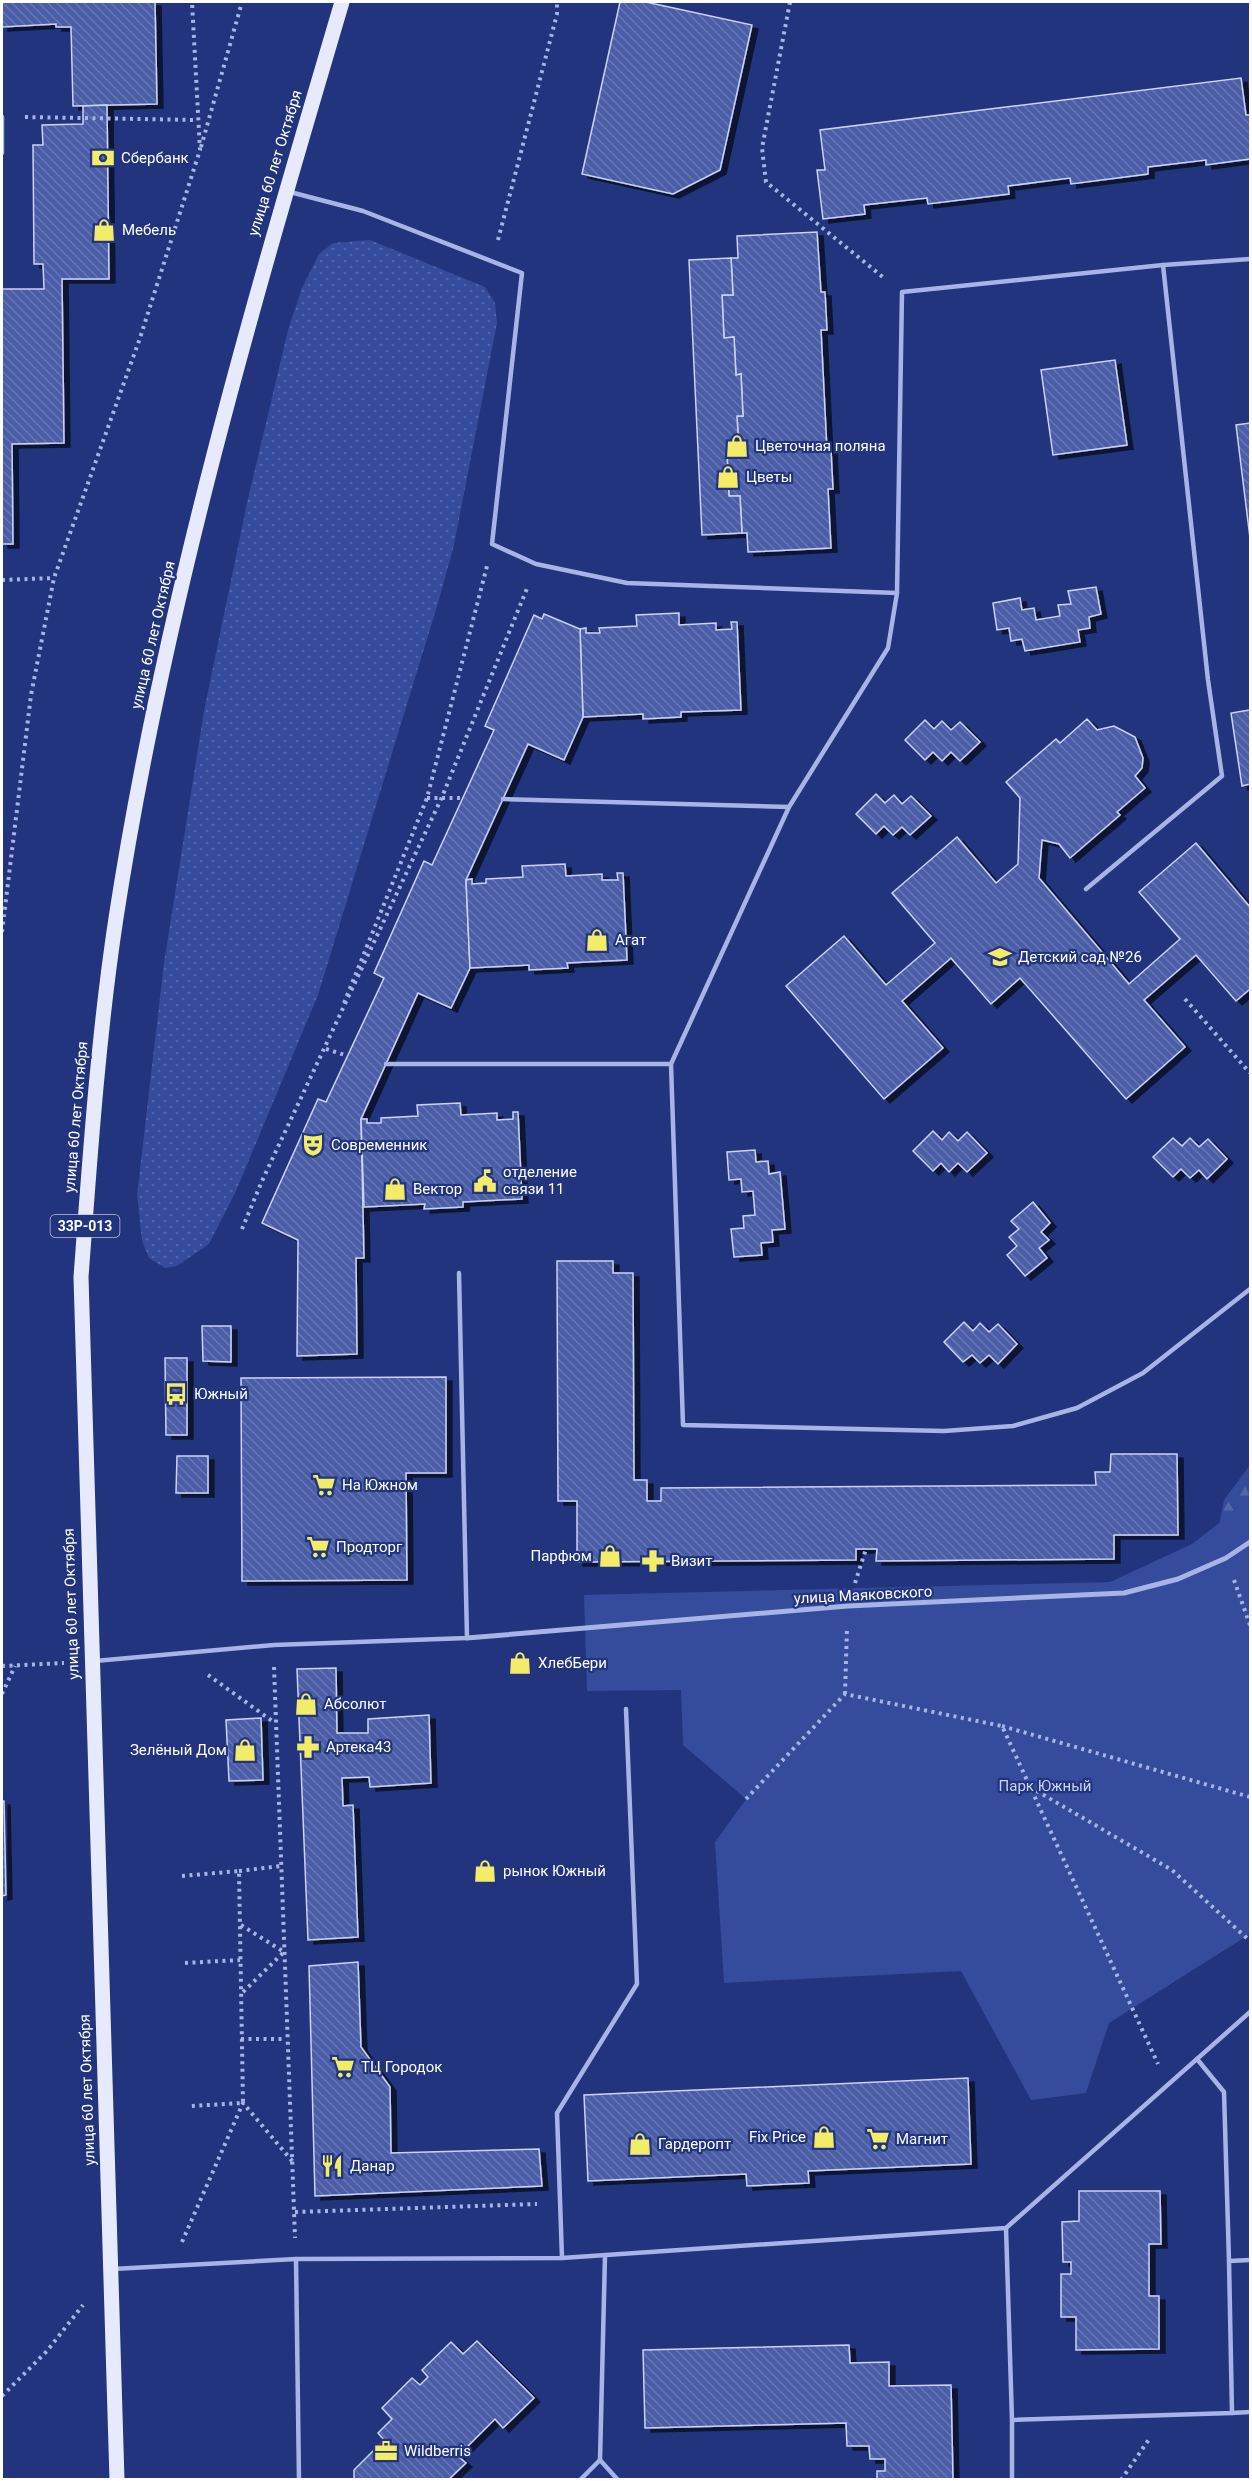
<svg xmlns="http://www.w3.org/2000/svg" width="1252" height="2481" viewBox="0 0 1252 2481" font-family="Roboto,sans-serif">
	<defs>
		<pattern id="grass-dots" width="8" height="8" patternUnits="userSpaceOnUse" patternTransform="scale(1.5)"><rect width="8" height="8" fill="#354b9b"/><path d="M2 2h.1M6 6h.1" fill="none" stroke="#5366aa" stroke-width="1.8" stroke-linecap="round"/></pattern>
		<pattern id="forest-firs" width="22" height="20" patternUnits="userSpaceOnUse" patternTransform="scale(1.5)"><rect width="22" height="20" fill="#354b9b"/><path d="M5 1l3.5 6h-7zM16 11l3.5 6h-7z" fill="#5366aa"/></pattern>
		<pattern id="building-back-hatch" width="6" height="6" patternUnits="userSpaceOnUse" patternTransform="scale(1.5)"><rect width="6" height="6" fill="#4b5da7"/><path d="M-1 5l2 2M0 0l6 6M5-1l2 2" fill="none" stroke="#6675b4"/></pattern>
		<filter id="shadow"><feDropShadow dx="6" dy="4" stdDeviation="0" flood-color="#0009"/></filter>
	</defs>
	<rect width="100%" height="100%" fill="#22347d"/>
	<polygon fill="url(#grass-dots)" points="370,240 485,287 495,303 497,323 454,545 438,603 318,995 236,1191 209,1244 177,1266 165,1268 149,1258 142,1241 137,1195 164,963 204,711 247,503 288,330 302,288 319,254 333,243"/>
	<polygon fill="url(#forest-firs)" points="1250,1465 1250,1552 1217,1536 1224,1500"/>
	<polygon fill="#354b9b" points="1250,1499 1250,1934 1109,2023 1086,2093 1031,2100 961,1971 724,1983 715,1842 746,1799 683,1745 681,1690 587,1691 584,1595 1110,1582 1192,1544"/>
	<g fill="url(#building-back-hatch)" stroke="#c9d3f5" stroke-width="1.5" filter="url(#shadow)">
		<polygon points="2,2 155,2 157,104 73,106 71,27 56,27 56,24 2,27"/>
		<polygon points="620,2 646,2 752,25 720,170 673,194 582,174"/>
		<polygon points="1241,78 1246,115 1250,115 1250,159 1206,165 1206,160 1148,167 1148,174 1071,184 1070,178 1008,186 1009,194 928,204 927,198 864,205 865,214 823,219 817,170 825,170 820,130"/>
		<polygon points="107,105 109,279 62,279 64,443 12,444 13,544 2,544 2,289 44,289 43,264 34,264 33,145 43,145 42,125 83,124 83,106"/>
		<polygon points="817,232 821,292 825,292 827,330 821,330 827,451 831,450 833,489 828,489 831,548 748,552 747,533 742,533 740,496 729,496 727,453 739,453 737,416 743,416 741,374 736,375 734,337 724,338 722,295 733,295 731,258 738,258 737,236"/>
		<polygon points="731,258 733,295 722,295 724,338 734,337 736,375 741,374 743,416 737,416 739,453 727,453 729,496 740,496 742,533 702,535 689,260"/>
		<polygon points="1115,360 1127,445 1053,455 1041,370"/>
		<polygon points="1250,423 1250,538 1236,425"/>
		<polygon points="1096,587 1101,614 1089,617 1090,628 1078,630 1080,642 1025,651 1022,639 1011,641 1009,628 997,630 993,603 1020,598 1022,610 1034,608 1036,620 1060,616 1058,605 1071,604 1068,591"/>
		<polygon points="679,613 679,625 716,623 716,630 732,629 731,622 737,622 741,710 681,712 681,717 643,719 643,714 583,717 580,629 586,628 586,633 600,633 599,628 637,626 636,615"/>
		<polygon points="544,614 580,629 583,717 564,760 528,744 466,880 470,968 451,1008 418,993 361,1119 364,1258 356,1258 357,1354 297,1356 298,1240 262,1223 318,1099 326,1102 384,978 374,973 424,861 432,865 494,730 485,726 534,615 542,619"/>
		<polygon points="1250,710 1250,784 1242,786 1231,713"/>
		<polygon points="1087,719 1097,730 1114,726 1135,737 1143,758 1142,768 1135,776 1145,788 1117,812 1120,815 1070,858 1059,844 1042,840 1039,878 1129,984 1180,939 1139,892 1196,843 1250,907 1250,989 1236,1001 1196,955 1144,1000 1185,1047 1126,1099 1020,978 991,1004 951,958 902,1001 943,1048 884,1099 786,986 844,936 886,985 935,943 892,893 957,837 996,883 1018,864 1020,798 1006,782 1056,739 1060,743"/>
		<polygon points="925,720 934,729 942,721 951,730 960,722 980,742 960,761 951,752 942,761 933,752 925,760 905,740"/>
		<polygon points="876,794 885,803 894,795 902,804 911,796 931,816 910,835 902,827 893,835 884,826 876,834 856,814"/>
		<polygon points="565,864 566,876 602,874 602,880 618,880 617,873 623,873 627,960 567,963 568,968 529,970 529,965 470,968 466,880 472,879 472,884 486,883 486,879 523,877 522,866"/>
		<polygon points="460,1103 461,1115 497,1113 497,1120 513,1119 513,1112 518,1112 522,1199 463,1202 463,1207 424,1209 425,1204 364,1207 361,1119 367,1119 367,1123 381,1123 381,1118 418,1116 417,1105"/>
		<polygon points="933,1131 942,1140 949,1132 958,1141 967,1132 987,1153 967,1172 958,1163 949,1172 941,1163 933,1171 913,1151"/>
		<polygon points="1173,1138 1182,1146 1190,1138 1199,1147 1208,1139 1227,1159 1207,1179 1199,1170 1190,1178 1181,1169 1173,1177 1153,1157"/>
		<polygon points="755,1150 756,1162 768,1161 769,1174 780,1172 785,1229 772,1230 773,1242 761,1243 762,1255 734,1257 731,1229 744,1228 743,1216 755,1215 753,1191 742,1192 741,1179 729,1180 727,1152"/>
		<polygon points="1033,1202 1050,1223 1041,1232 1049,1240 1039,1248 1047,1258 1025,1276 1007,1255 1017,1246 1009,1237 1019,1229 1011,1221"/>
		<polygon points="557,1261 613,1261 613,1273 633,1273 634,1480 647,1480 647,1501 661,1501 661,1488 1096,1485 1095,1472 1110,1472 1111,1454 1177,1454 1178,1535 1114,1535 1114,1559 876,1561 877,1549 856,1549 856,1560 577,1562 577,1501 558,1501"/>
		<polygon points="964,1322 973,1331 980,1323 989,1332 998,1324 1017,1344 998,1364 989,1355 980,1363 972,1355 963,1362 944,1342"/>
		<polygon points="202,1326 231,1326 231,1362 203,1361"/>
		<polygon points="165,1358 187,1358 187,1435 166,1435"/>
		<polygon points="446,1377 446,1473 406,1473 407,1580 242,1581 241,1378"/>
		<polygon points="177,1456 208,1456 208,1493 176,1493"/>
		<polygon points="336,1668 337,1733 368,1733 368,1719 429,1715 431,1783 370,1787 369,1777 342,1778 343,1806 353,1805 358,1937 308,1940 297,1669"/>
		<polygon points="261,1718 263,1780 229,1781 226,1720"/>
		<polygon points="2,1801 4,1801 6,1895 2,1896"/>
		<polygon points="358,1962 361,2047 390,2087 391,2153 539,2149 542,2186 315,2196 309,1966"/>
		<polygon points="968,2078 971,2164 808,2171 809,2183 747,2186 746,2174 588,2181 584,2095"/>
		<polygon points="1079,2191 1160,2191 1161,2244 1149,2244 1149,2296 1159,2296 1159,2349 1076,2350 1076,2317 1061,2317 1061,2274 1071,2274 1071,2262 1063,2262 1062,2222 1079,2221"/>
		<polygon points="477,2341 534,2398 503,2428 495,2419 458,2456 466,2463 448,2480 354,2480 354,2470 384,2440 378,2433 392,2419 382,2408 412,2378 420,2385 428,2377 422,2370 451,2342 463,2354"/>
		<polygon points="849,2345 850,2363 889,2362 889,2386 951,2385 953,2480 877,2480 877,2471 885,2471 885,2459 870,2459 869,2446 847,2446 846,2423 645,2428 643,2350"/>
	</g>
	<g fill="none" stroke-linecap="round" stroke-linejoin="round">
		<g stroke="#a6b4e6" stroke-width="4" stroke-dasharray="3 4.5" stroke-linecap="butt">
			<polyline points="790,2 762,148 766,182 884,278"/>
			<polyline points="25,117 197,120"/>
			<polyline points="201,147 242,2"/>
			<polyline points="498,240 557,14 557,2"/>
			<polyline points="2,580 54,578"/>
			<polyline points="427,798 463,798"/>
			<polyline points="2,932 31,695 54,578 140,338 200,150 192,2"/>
			<polyline points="1185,999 1250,1073"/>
			<polyline points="344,1003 427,798 487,566"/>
			<polyline points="326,1049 348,1056"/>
			<polyline points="242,1229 262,1181 442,797 528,586"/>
			<polyline points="1234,1580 1250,1625"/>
			<polyline points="855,1583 866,1549"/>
			<polyline points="2,1666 64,1663"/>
			<polyline points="274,1667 295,2238"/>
			<polyline points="208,1675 275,1723"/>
			<polyline points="2,1694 15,1666"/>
			<polyline points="845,1694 847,1628"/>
			<polyline points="1002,1726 1250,1797"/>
			<polyline points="1030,1787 1172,1870 1250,1941"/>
			<polyline points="746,1799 845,1694 1002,1726 1158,2064"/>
			<polyline points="239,1871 281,1866"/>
			<polyline points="182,1876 239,1871 243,2103 191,2106"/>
			<polyline points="241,1925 284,1952 241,1994"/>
			<polyline points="185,1963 240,1960"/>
			<polyline points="241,2039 286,2039"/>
			<polyline points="295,2212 537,2204"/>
			<polyline points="182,2242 243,2103 293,2162"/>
			<polyline points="2,2396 47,2351 83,2305"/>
			<polyline points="1121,2480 1150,2438"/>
		</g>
		<g stroke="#a6b4e6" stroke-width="4.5">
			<polyline points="2,117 2,153"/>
			<polyline points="290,192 363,211 522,273 492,544 536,564 627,583 897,593"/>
			<polyline points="1250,259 1163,265 902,292 897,593 888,648 789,807 671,1064 683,1425 944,1431 1013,1426 1077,1408 1143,1373 1250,1289"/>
			<polyline points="503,799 789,807"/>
			<polyline points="1086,889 1222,776 1208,680 1163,265"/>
			<polyline points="386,1064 671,1064"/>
			<polyline points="95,1661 274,1645 467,1638 459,1273"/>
			<polyline points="1197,2059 1224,2092 1229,2261"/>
			<polyline points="1006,2228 1012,2420 1232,2413 1229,2261 1250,2260"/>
			<polyline points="562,2258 557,2113 637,1984 626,1709"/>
			<polyline points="296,2259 299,2480"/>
			<polyline points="113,2269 296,2259 562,2258 1006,2228 1250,2012"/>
			<polyline points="1232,2413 1250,2412"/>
			<polyline points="1012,2420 1012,2480"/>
			<polyline points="600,2460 618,2480"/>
			<polyline points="580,2480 600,2460 605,2256"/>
		</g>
		<polyline stroke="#a6b4e6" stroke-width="5" points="467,1638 848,1606 1124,1593 1178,1579 1226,1558 1250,1542"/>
		<path stroke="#e7eafd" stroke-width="15" d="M117,2480L81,1277C90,1157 98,1037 116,918C164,606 253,303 342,2"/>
	</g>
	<defs>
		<g id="bank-bare" transform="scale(1.8)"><path d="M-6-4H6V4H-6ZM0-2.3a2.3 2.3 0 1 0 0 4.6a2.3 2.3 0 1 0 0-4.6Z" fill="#f2ec68" stroke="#22347d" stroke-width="2.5" paint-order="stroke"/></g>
		<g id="shop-bare" transform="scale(1.8)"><path d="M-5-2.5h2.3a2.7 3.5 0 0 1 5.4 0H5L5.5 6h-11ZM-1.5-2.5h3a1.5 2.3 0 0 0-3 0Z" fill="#f2ec68" stroke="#22347d" stroke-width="2.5" paint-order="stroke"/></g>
		<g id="school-bare" transform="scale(1.8)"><path d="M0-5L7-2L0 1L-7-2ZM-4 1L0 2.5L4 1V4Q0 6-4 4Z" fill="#f2ec68" stroke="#22347d" stroke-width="2.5" paint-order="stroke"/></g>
		<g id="theatre-bare" transform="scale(1.8)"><path d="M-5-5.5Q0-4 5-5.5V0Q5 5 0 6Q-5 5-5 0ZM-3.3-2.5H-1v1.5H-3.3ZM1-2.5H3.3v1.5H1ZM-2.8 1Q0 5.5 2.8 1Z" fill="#f2ec68" stroke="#22347d" stroke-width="2.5" paint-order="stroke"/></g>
		<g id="civic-bare" transform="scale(1.8)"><path d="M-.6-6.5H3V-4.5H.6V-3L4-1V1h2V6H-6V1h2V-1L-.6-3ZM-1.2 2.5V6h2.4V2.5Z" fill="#f2ec68" stroke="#22347d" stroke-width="2.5" paint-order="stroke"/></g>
		<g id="bus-bare" transform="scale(1.8)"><path d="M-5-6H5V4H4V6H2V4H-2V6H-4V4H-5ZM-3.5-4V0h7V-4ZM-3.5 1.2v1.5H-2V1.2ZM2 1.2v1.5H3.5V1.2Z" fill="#f2ec68" stroke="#22347d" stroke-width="2.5" paint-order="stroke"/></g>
		<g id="supermarket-bare" transform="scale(1.8)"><path d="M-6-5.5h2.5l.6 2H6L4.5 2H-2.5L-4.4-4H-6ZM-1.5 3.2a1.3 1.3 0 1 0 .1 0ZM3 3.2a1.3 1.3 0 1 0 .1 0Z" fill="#f2ec68" stroke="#22347d" stroke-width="2.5" paint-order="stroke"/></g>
		<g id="pharmacy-bare" transform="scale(1.8)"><path d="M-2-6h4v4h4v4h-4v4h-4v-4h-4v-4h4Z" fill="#f2ec68" stroke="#22347d" stroke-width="2.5" paint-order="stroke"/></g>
		<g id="restaurant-bare" transform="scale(1.8)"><path d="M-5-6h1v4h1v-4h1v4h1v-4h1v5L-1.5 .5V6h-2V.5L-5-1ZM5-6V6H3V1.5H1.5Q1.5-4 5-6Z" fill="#f2ec68" stroke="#22347d" stroke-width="2.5" paint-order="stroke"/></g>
		<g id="office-bare" transform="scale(1.8)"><path d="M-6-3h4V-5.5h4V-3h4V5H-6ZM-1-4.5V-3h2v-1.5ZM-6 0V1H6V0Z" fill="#f2ec68" stroke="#22347d" stroke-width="2.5" paint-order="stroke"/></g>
	</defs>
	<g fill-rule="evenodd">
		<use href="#bank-bare" x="103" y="158"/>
		<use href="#shop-bare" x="104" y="230"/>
		<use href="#shop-bare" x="737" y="446"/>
		<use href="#shop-bare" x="728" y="477"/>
		<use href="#shop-bare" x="597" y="940"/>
		<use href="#school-bare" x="1000" y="957"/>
		<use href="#theatre-bare" x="313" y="1145"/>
		<use href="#civic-bare" x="485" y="1181"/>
		<use href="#shop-bare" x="395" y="1189"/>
		<use href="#bus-bare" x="176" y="1394"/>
		<use href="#supermarket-bare" x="324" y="1485"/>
		<use href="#supermarket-bare" x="318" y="1547"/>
		<use href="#shop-bare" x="610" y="1556"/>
		<use href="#pharmacy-bare" x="653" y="1561"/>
		<use href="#shop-bare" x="520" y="1663"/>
		<use href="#shop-bare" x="306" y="1704"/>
		<use href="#pharmacy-bare" x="308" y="1747"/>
		<use href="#shop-bare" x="245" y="1750"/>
		<use href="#shop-bare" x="485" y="1871"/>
		<use href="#supermarket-bare" x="343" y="2067"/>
		<use href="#shop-bare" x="824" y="2137"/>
		<use href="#supermarket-bare" x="878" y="2139"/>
		<use href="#shop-bare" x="640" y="2144"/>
		<use href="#restaurant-bare" x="332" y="2166"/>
		<use href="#office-bare" x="386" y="2451"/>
	</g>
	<g text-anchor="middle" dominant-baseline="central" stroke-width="4.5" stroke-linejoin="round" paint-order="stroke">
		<rect fill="#22347d" stroke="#bdc2d8" stroke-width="1.5" x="50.5" y="1215" width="69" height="22" rx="4.5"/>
		<g font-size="14" font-weight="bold" fill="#fff">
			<text x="85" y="1226">33Р-013</text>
		</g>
		<g font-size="15" fill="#fff" stroke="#22347d" text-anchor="start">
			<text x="121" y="158">Сбербанк</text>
			<text x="122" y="230">Мебель</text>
			<text x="755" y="446">Цветочная поляна</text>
			<text x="746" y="477">Цветы</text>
			<text x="615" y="940">Агат</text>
			<text x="1018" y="957">Детский сад №26</text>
			<text x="331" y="1145">Современник</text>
			<text x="503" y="1172">отделение<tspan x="503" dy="17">связи 11</tspan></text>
			<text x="413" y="1189">Вектор</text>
			<text x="194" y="1394">Южный</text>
			<text x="342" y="1485">На Южном</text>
			<text x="336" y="1547">Продторг</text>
			<text x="592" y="1556" text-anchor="end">Парфюм</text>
			<text x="671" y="1561">Визит</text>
			<text x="538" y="1663">ХлебБери</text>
			<text x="324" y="1704">Абсолют</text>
			<text x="326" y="1747">Артека43</text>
			<text x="227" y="1750" text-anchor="end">Зелёный Дом</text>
			<text x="503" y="1871">рынок Южный</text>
			<text x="361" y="2067">ТЦ Городок</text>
			<text x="806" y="2137" text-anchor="end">Fix Price</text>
			<text x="896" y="2139">Магнит</text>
			<text x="658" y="2144">Гардеропт</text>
			<text x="350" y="2166">Данар</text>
			<text x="404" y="2451">Wildberris</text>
		</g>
		<g font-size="15" fill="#fff" stroke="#22347d">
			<text transform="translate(275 163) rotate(-73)">улица 60 лет Октября</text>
			<text transform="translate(153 635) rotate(-77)">улица 60 лет Октября</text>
			<text transform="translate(76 1117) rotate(-85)">улица 60 лет Октября</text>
			<text transform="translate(863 1595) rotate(-3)">улица Маяковского</text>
			<text transform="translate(71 1604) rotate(-92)">улица 60 лет Октября</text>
			<text transform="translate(87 2090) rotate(-92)">улица 60 лет Октября</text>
		</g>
		<g font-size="15" fill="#c9d3f5" stroke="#22347d">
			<text x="1045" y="1786">Парк Южный</text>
		</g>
	</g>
	<rect width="1252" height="2481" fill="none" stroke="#ffffff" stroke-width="6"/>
</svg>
